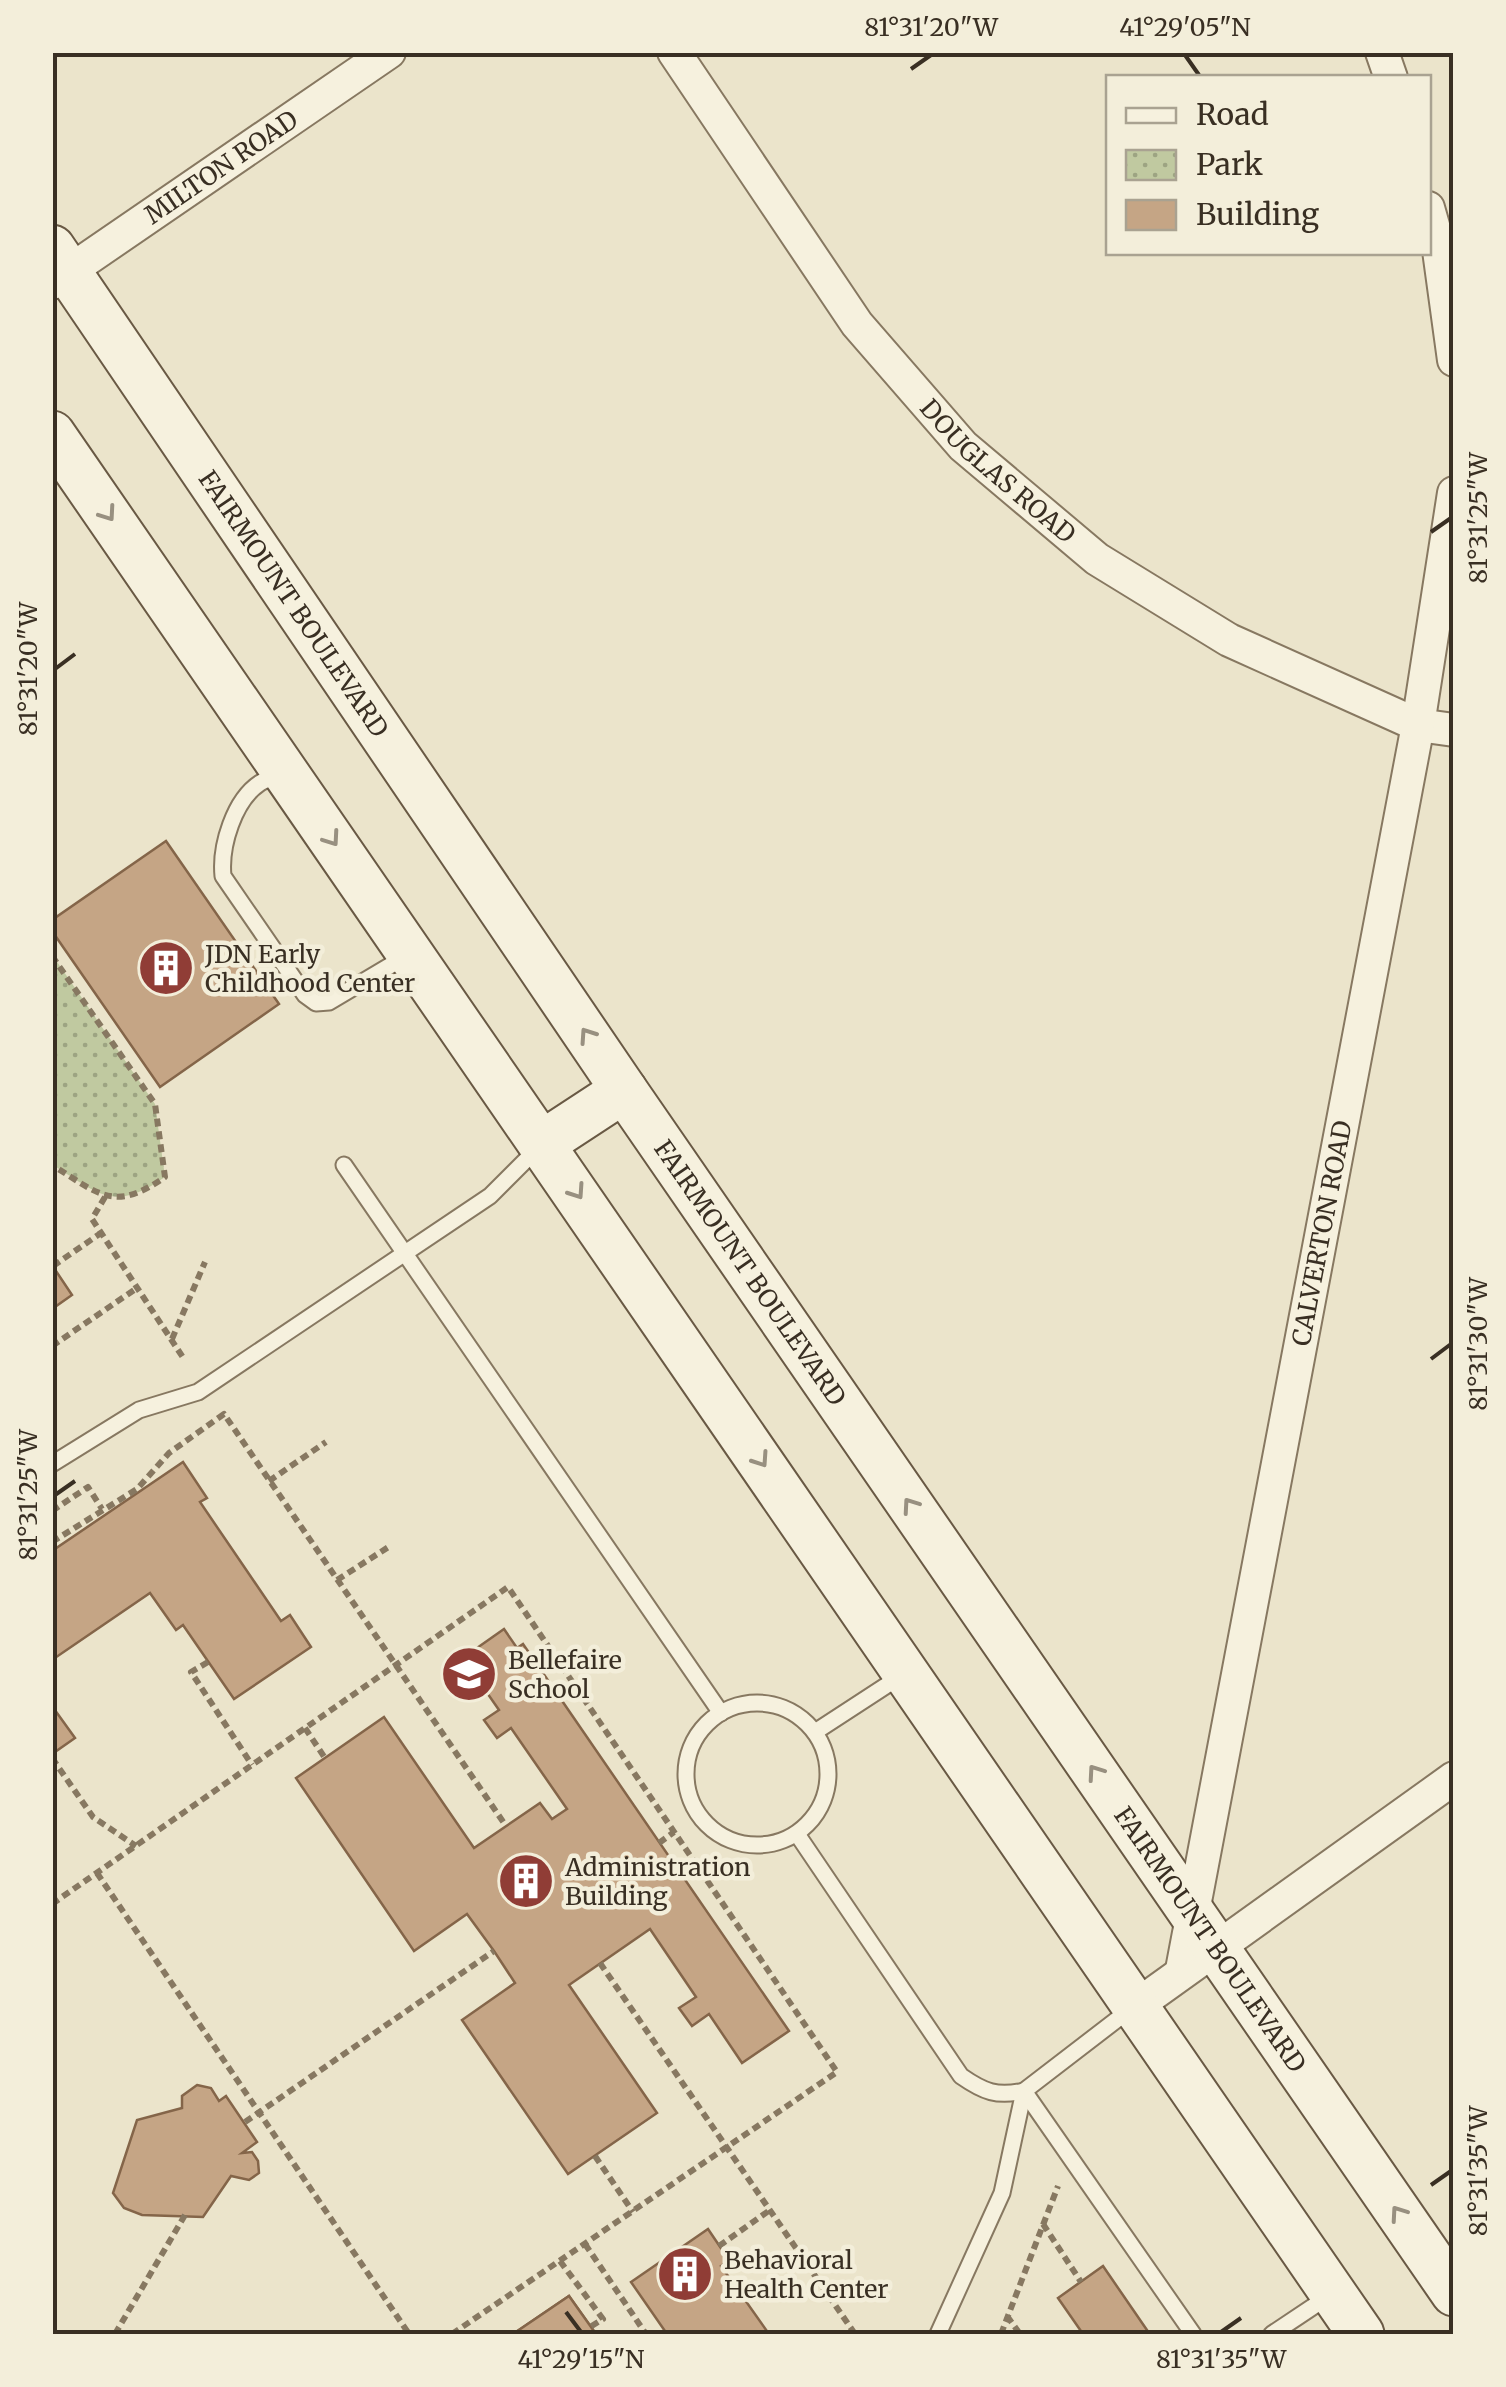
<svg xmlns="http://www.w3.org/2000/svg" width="1506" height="2387" viewBox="0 0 1506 2387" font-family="Merriweather,serif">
	<defs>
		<pattern id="park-dots" width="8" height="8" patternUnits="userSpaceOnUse" patternTransform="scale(2.5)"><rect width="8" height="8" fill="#c0c9a0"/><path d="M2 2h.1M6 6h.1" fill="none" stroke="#9da482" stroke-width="1.8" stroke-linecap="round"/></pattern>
	</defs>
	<rect width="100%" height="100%" fill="#ebe4cb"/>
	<path fill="url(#park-dots)" d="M53,956L155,1104L165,1177C114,1213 99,1194 53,1165Z"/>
	<g fill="#c5a585" stroke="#846549" stroke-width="2.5">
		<polygon points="166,841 279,1004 160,1087 52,931 52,920"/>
		<polygon points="52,1265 72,1295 52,1309"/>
		<polygon points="183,1462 207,1498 200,1502 281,1621 290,1615 311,1647 234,1699 183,1625 176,1630 150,1593 52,1660 52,1551"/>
		<polygon points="504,1629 517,1648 523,1644 789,2031 742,2063 709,2014 692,2026 679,2008 696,1997 650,1929 569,1985 657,2113 568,2174 462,2020 515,1983 494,1951 467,1914 414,1951 296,1778 384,1717 474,1848 540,1803 552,1819 567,1809 511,1728 497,1738 484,1720 499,1710 476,1677 480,1673 467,1655"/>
		<polygon points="52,1706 75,1738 52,1754"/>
		<polygon points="197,2085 211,2088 219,2101 226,2096 257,2142 242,2153 252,2152 258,2161 259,2173 249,2180 231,2176 203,2217 142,2215 124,2208 113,2193 137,2120 182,2108 182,2096"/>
		<polygon points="708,2229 729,2260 721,2266 769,2334 667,2334 631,2282"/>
		<polygon points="1103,2266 1149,2333 1151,2334 1083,2334 1058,2298"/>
		<polygon points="569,2296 596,2334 513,2334"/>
		<polygon points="569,2296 596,2334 513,2334"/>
	</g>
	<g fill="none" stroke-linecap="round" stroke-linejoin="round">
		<g stroke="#877861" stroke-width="19">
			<g id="service">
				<path d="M283,775C276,777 266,779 260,783C234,800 220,846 223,876L305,995L316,1003L329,1002L408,955"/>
				<polyline points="344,1165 721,1713"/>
				<polyline points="52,1464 139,1410 198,1392 490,1196 540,1146"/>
				<circle cx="757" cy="1774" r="71"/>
				<polyline points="815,1732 904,1674"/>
				<path d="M797,1834L961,2076C984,2092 997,2097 1024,2091L1193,2334"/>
				<polyline points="938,2334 1002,2193 1024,2091 1132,2008"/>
				<polyline points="1272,2334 1329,2296"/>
			</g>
		</g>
		<g stroke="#877861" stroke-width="36">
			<g id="minor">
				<path id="s1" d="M674,52L857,324L963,446L1097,559L1229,640L1418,725L1454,730"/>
				<polyline points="1382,52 1391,78"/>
				<polyline points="1428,208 1438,243 1454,360"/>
				<path id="s2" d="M52,283L389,52"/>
				<path id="s3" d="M1182,1970L1418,725L1454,493"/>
				<polyline points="1136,2006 1454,1778"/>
			</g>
		</g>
		<g stroke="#695944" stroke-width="49">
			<g id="secondary">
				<path id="s4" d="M52,248L624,1090L1454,2293"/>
				<polyline points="52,434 1361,2334"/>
				<polyline points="543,1143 624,1090"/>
			</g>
		</g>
		<g stroke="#877861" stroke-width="6" stroke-dasharray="8 5" stroke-linecap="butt">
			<path d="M52,956L155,1104L165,1177C114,1213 99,1194 52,1165"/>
			<polyline points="105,1197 92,1219 184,1359"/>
			<polyline points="53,1266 101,1233"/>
			<polyline points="172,1339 205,1262"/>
			<polyline points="52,1346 137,1288"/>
			<polyline points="269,1481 326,1442"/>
			<polyline points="52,1511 88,1487 102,1509"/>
			<polyline points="52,1542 137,1489 169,1453 224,1414 506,1826"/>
			<polyline points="337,1580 390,1546"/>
			<polyline points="208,1662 191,1672 252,1765"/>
			<polyline points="305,1728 325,1758"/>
			<polyline points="52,1758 93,1817 136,1846"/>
			<polyline points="659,1843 674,1832"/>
			<polyline points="97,1873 409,2334"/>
			<polyline points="52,1904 508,1587 837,2072 452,2334"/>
			<polyline points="600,1963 855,2334"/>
			<polyline points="245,2122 494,1951"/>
			<polyline points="595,2156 633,2212"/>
			<polyline points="1043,2224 1081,2282"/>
			<polyline points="585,2244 646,2334"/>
			<polyline points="719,2246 770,2210"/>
			<polyline points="560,2261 603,2319 590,2327"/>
			<polyline points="1007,2316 1020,2334"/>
			<polyline points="115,2334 185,2215"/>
			<polyline points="1001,2334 1058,2186"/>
		</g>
		<use href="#service" stroke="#f6f1de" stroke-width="15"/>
		<use href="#minor" stroke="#f6f1de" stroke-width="32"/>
		<use href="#secondary" stroke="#f6f1de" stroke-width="45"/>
	</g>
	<defs><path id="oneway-chevron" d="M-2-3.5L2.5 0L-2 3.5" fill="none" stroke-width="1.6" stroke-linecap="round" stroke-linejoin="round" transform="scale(2.5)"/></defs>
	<g stroke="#989080">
		<use href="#oneway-chevron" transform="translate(108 514) rotate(55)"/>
		<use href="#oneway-chevron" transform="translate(332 839) rotate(55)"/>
		<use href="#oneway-chevron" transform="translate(587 1035) rotate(-124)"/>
		<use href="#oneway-chevron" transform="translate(577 1192) rotate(56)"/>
		<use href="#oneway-chevron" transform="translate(761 1460) rotate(56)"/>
		<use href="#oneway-chevron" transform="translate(910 1505) rotate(-125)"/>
		<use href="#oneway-chevron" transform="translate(1095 1772) rotate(-125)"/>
		<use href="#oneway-chevron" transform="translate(1398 2213) rotate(-125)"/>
	</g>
	<path fill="none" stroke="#392f23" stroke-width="4" d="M1185,55L1199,75M911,69L931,55M1431,532L1451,518M55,669L75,654M1431,1359L1451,1344M55,1495L75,1481M1431,2185L1451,2171M566,2312L581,2332M1221,2332L1241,2318"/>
	<defs>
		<g id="building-disc" transform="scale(2.875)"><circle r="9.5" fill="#903d36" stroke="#f3eeda"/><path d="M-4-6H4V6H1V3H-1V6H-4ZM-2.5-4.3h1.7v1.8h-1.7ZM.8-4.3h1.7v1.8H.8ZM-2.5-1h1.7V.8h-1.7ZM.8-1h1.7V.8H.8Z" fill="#fff"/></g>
		<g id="school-disc" transform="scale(2.875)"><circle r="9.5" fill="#903d36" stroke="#f3eeda"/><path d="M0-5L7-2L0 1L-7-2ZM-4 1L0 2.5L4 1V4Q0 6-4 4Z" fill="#fff"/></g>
	</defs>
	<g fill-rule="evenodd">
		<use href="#building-disc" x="166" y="968"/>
		<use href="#school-disc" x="469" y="1674"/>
		<use href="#building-disc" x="526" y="1881"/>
		<use href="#building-disc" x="685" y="2274"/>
	</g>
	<g text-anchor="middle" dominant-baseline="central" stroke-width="9" stroke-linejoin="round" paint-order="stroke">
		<g font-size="25" fill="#392f23" stroke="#f3eeda">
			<text stroke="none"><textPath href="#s2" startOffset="205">MILTON ROAD</textPath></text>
			<text stroke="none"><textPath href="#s1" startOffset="532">DOUGLAS ROAD</textPath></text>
			<text stroke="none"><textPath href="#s4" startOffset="430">FAIRMOUNT BOULEVARD</textPath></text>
			<text stroke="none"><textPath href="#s3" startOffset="750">CALVERTON ROAD</textPath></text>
			<text stroke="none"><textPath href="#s4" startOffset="1240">FAIRMOUNT BOULEVARD</textPath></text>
			<text stroke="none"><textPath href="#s4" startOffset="2050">FAIRMOUNT BOULEVARD</textPath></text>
		</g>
		<g font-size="25" fill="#392f23" stroke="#f3eeda" text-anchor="start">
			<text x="205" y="954">JDN Early<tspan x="205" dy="29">Childhood Center</tspan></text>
			<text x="508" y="1660">Bellefaire<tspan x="508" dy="29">School</tspan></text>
			<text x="565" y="1867">Administration<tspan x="565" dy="29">Building</tspan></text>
			<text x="724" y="2260">Behavioral<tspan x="724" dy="29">Health Center</tspan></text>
		</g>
	</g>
	<rect width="1506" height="2387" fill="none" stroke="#f3eeda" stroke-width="110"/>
	<rect x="1106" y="75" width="325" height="180" fill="#f3eeda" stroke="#a9a291" stroke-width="2.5"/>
	<rect x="1126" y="108" width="50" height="15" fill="#f6f1de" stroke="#a9a291" stroke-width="2.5"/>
	<text x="1196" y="125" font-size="30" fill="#392f23">Road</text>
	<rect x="1126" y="150" width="50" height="30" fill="url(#park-dots)" stroke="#a9a291" stroke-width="2.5"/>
	<text x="1196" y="175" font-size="30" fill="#392f23">Park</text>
	<rect x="1126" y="200" width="50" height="30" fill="#c5a585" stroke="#a9a291" stroke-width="2.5"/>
	<text x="1196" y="225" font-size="30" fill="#392f23">Building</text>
	<rect x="55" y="55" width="1396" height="2277" fill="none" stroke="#392f23" stroke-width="4"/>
	<g font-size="25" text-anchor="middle" fill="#392f23">
		<text x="931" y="36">81°31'20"W</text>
		<text x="1185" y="36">41°29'05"N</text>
		<text transform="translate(1478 518) rotate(-90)" y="9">81°31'25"W</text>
		<text transform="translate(28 669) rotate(-90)" y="9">81°31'20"W</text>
		<text transform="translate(1478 1344) rotate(-90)" y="9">81°31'30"W</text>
		<text transform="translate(28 1495) rotate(-90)" y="9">81°31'25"W</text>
		<text transform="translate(1478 2171) rotate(-90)" y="9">81°31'35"W</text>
		<text x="581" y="2368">41°29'15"N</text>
		<text x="1221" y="2368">81°31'35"W</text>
	</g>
</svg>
